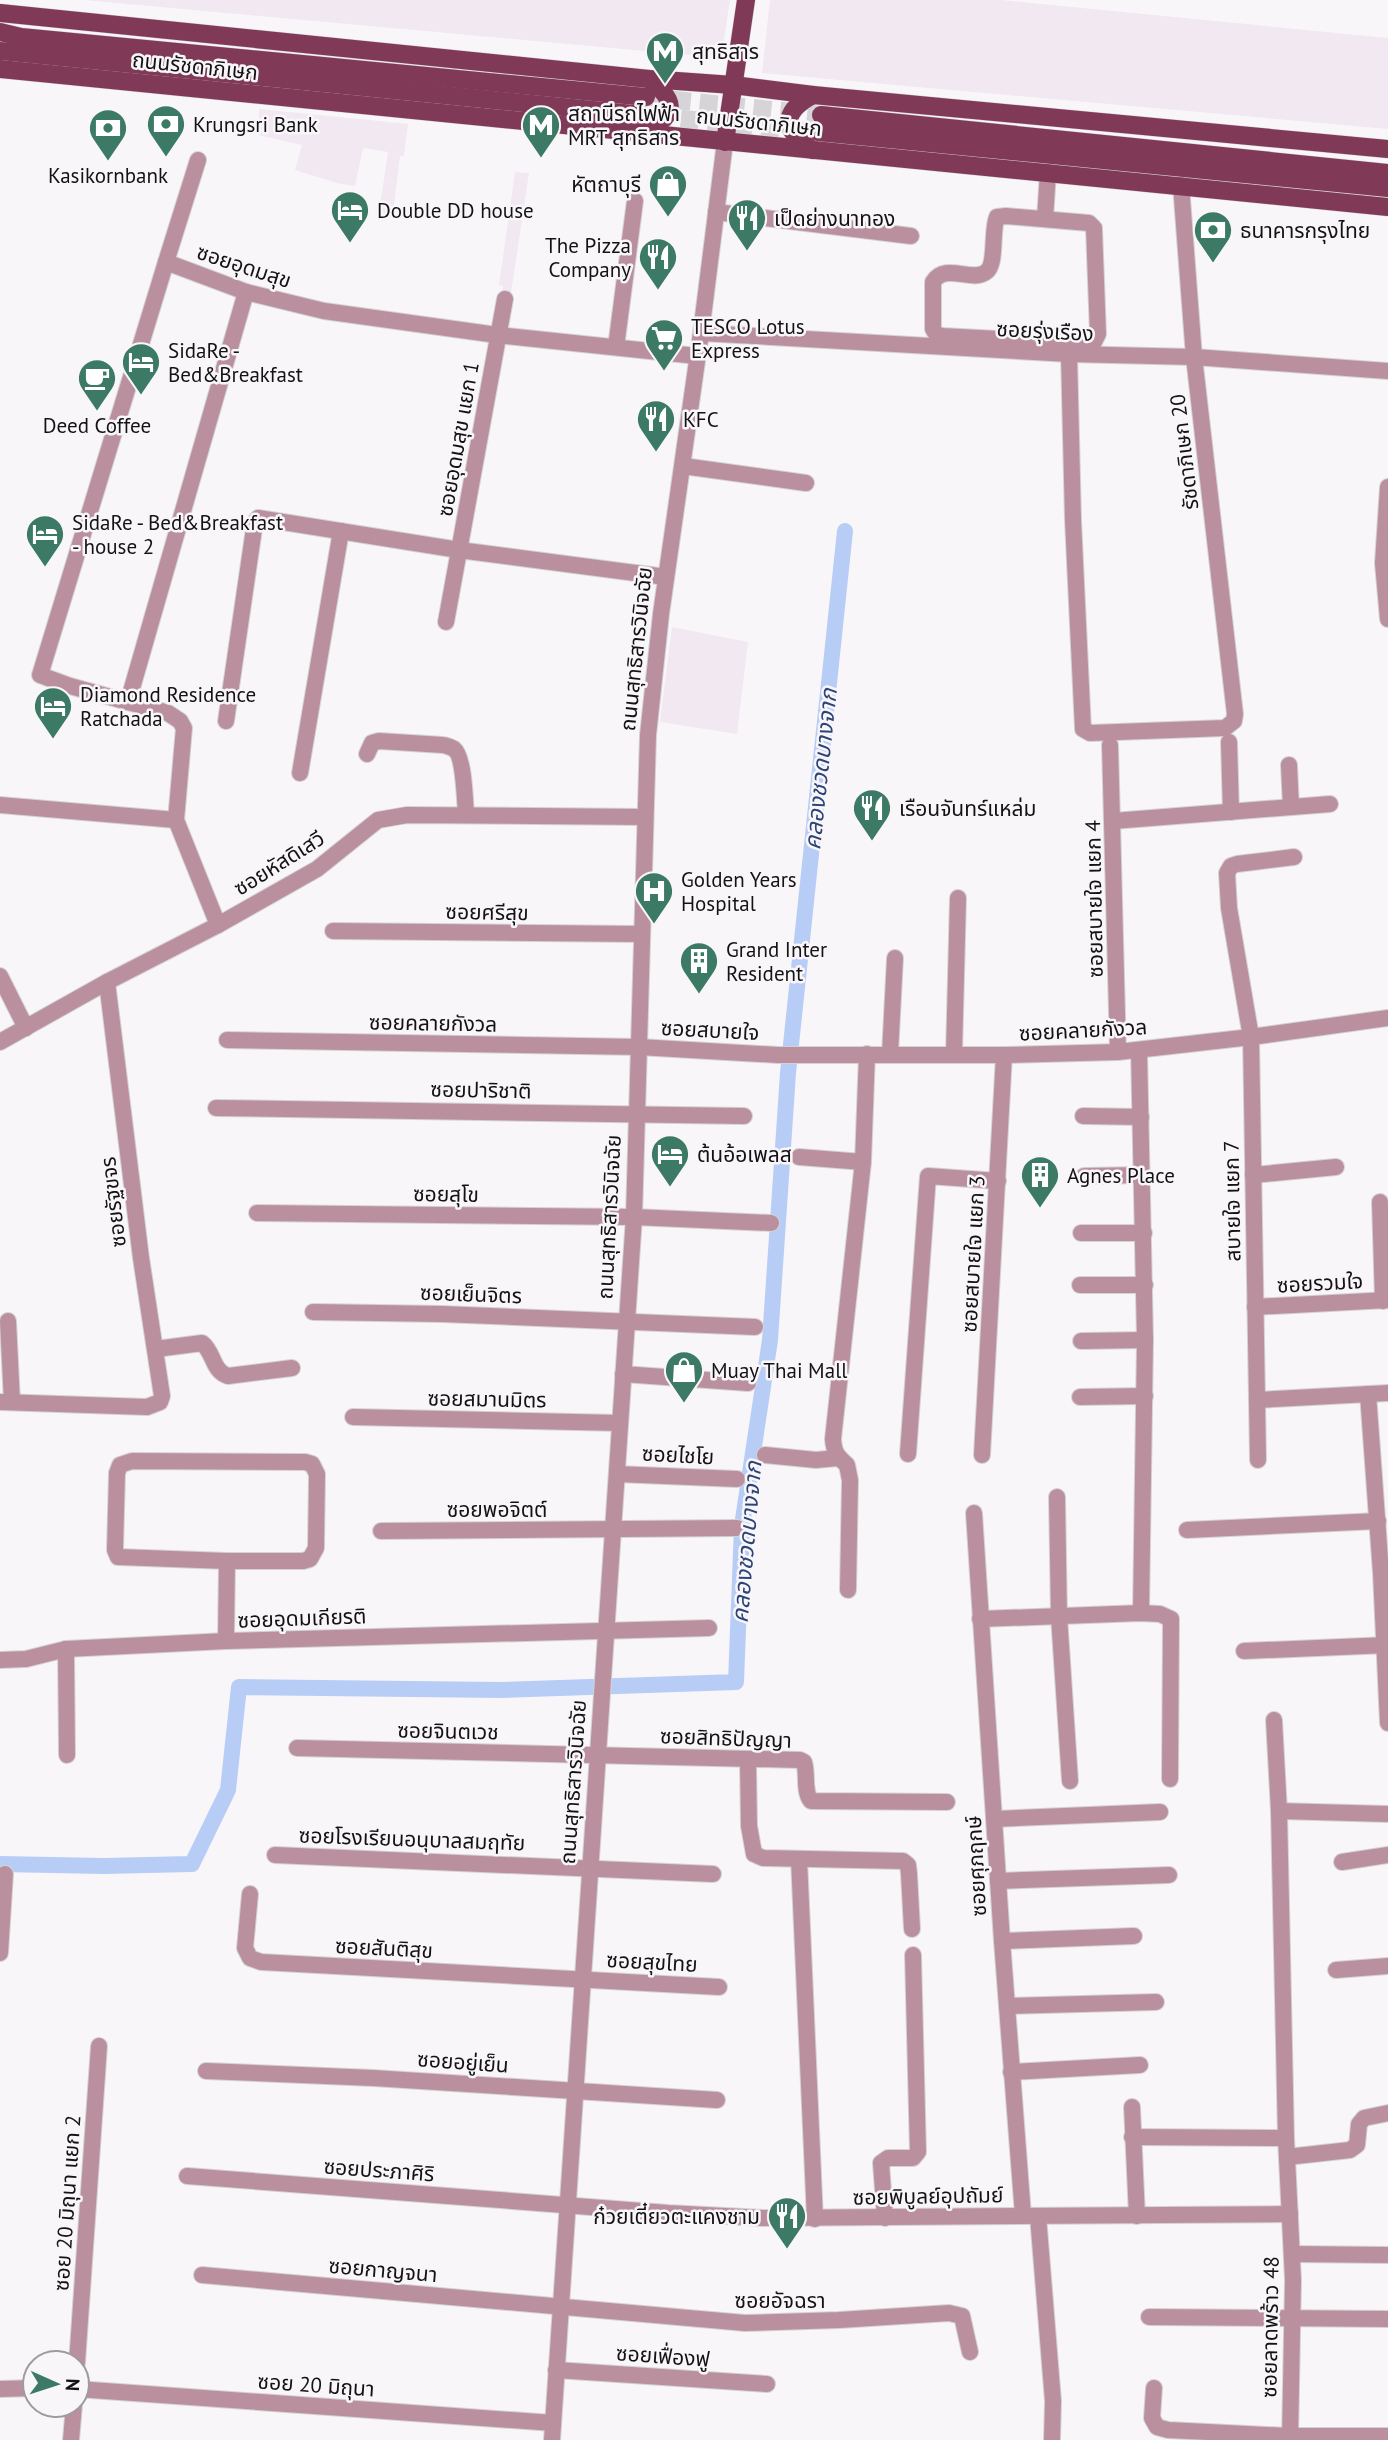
<svg xmlns="http://www.w3.org/2000/svg" width="1388" height="2440" viewBox="0 0 1388 2440" font-family="'PT Sans','Noto Sans Thai',sans-serif">
	<rect width="100%" height="100%" fill="#f9f6fa"/>
	<g fill="#f1e8f1">
		<polygon points="84,0 730,0 721,58"/>
		<polygon points="770,0 1001,0 1388,38 1388,129 762,73"/>
		<polygon points="259,109 408,124 404,156 400,156 393,213 379,212 388,152 363,148 355,186 337,183 295,170 302,145 258,135"/>
		<polygon points="515,172 529,173 510,300 501,299 503,286 499,285"/>
		<polygon points="672,627 748,642 737,734 660,722"/>
	</g>
	<g fill="none" stroke-linecap="round" stroke-linejoin="round">
		<polyline stroke="#b8cdf6" stroke-width="16" points="0,1864 104,1866 192,1864 228,1790 239,1687 502,1690 736,1682 742,1526 770,1340 788,1073 845,531"/>
		<g stroke="#d7d4d8" stroke-width="18" stroke-dasharray="18 9" stroke-linecap="butt">
			<polyline points="646,97 821,115"/>
			<polyline points="654,116 818,132"/>
		</g>
		<g stroke="#d4d2d5" stroke-width="18">
			<g id="minor">
				<polyline points="716,212 911,236"/>
				<path d="M1006,216L1089,223L1094,228L1098,334L1093,344L942,336L936,334L933,329V282C945,262 972,283 986,272C997,265 991,230 997,217Z"/>
				<polyline points="1045,219 1048,172"/>
				<polyline points="166,262 198,160"/>
				<polyline points="701,333 1069,354 1194,357 1388,371"/>
				<polyline points="616,347 635,201"/>
				<polyline points="1069,354 1073,520 1083,729 1090,733 1225,728 1234,721 1235,714 1194,357 1181,185"/>
				<polyline points="683,466 806,483"/>
				<polyline points="1388,487 1383,563 1388,619"/>
				<polyline points="446,622 505,299"/>
				<polyline points="128,702 246,292"/>
				<polyline points="226,721 255,522 258,518 459,550 666,577"/>
				<polyline points="1229,742 1231,812"/>
				<polyline points="1110,745 1118,1052"/>
				<path d="M367,754L372,743L379,741L443,745C445,745 453,748 454,749C464,756 465,802 466,815"/>
				<polyline points="1289,765 1291,807"/>
				<polyline points="300,773 341,531"/>
				<polyline points="0,805 176,820"/>
				<polyline points="1113,821 1330,804"/>
				<polyline points="1294,857 1237,864 1231,866 1227,873 1229,908 1251,1037 1257,1400 1388,1393"/>
				<polyline points="218,925 176,820 184,728 180,721 168,713 70,686 40,675 166,262 246,292 324,311 497,335 697,356"/>
				<polyline points="333,931 641,934"/>
				<polyline points="0,976 26,1028"/>
				<polyline points="227,1040 639,1047 778,1055 1004,1055 1118,1052 1251,1037 1388,1018"/>
				<polyline points="0,1042 107,982 218,925 317,869 378,820 407,815 644,817"/>
				<polyline points="1139,1050 1145,1340 1141,1613"/>
				<polyline points="890,1054 895,958"/>
				<polyline points="954,1054 958,898"/>
				<polyline points="216,1108 744,1116"/>
				<polyline points="1083,1116 1141,1117"/>
				<polyline points="799,1157 863,1162 867,1054"/>
				<polyline points="1253,1175 1336,1167"/>
				<polyline points="1084,1176 1143,1175"/>
				<polyline points="1380,1202 1383,1301"/>
				<polyline points="257,1213 634,1217 771,1223"/>
				<polyline points="1081,1233 1144,1233"/>
				<polyline points="1080,1285 1145,1285"/>
				<polyline points="1255,1307 1388,1300"/>
				<polyline points="313,1312 442,1314 755,1327"/>
				<polyline points="8,1321 12,1402"/>
				<polyline points="1081,1341 1145,1340"/>
				<path d="M156,1349L202,1343C214,1352 212,1371 228,1376L292,1368"/>
				<polyline points="623,1374 748,1383"/>
				<polyline points="1368,1394 1381,1573 1388,1723"/>
				<polyline points="1080,1397 1145,1396"/>
				<polyline points="1257,1400 1258,1460"/>
				<polyline points="0,1402 147,1407 160,1402 162,1396 141,1258 107,982"/>
				<polyline points="353,1417 620,1423"/>
				<polyline points="908,1454 928,1176 998,1181"/>
				<polyline points="765,1455 816,1460 838,1458"/>
				<polyline points="982,1455 1004,1055"/>
				<polygon points="132,1461 305,1462 312,1464 317,1474 316,1548 310,1559 303,1561 227,1561 118,1557 115,1550 117,1473 120,1465"/>
				<polyline points="617,1474 737,1479"/>
				<polyline points="1057,1497 1059,1616 1070,1781"/>
				<polyline points="974,1513 1002,1941 1023,2215"/>
				<polyline points="1187,1530 1378,1521"/>
				<polyline points="381,1531 737,1528"/>
				<path d="M848,1590L850,1480L847,1465C837,1456 834,1453 833,1439L863,1162"/>
				<polyline points="980,1619 1141,1613 1160,1614 1171,1619 1170,1779"/>
				<polyline points="226,1641 227,1561"/>
				<polyline points="66,1649 67,1755"/>
				<polyline points="1244,1651 1388,1645"/>
				<polyline points="0,1660 26,1659 66,1649 226,1641 709,1628"/>
				<polyline points="1274,1720 1279,1811 1286,2138 1293,2280 1290,2440"/>
				<path d="M297,1748L800,1760L804,1762C808,1774 803,1791 811,1801L947,1802"/>
				<polyline points="748,1760 749,1826 754,1854 763,1858 903,1861 908,1865 909,1874 912,1929"/>
				<polyline points="1279,1811 1388,1814"/>
				<polyline points="995,1819 1160,1812"/>
				<polyline points="275,1855 713,1874"/>
				<polyline points="799,1859 815,2219"/>
				<polyline points="1342,1862 1388,1855"/>
				<polyline points="998,1881 1169,1875"/>
				<polyline points="250,1894 245,1948 250,1958 261,1962 719,1987"/>
				<polyline points="1002,1941 1134,1936"/>
				<polyline points="0,1953 5,1874"/>
				<polyline points="1336,1970 1388,1966"/>
				<polyline points="1007,2006 1156,2002"/>
				<polyline points="206,2071 373,2078 717,2100"/>
				<polyline points="1011,2072 1140,2065"/>
				<polyline points="1132,2107 1137,2216"/>
				<polyline points="1132,2137 1286,2138"/>
				<polyline points="1287,2157 1350,2150 1357,2145 1359,2124 1364,2118 1388,2113"/>
				<polyline points="187,2176 668,2213 763,2218 1290,2214"/>
				<polyline points="1038,2216 1053,2401 1052,2440"/>
				<polyline points="885,2218 881,2163 888,2158 913,2158 918,2152 913,1955"/>
				<polyline points="1292,2254 1388,2255"/>
				<polyline points="202,2275 745,2323 839,2320 949,2313 962,2316 970,2352"/>
				<polyline points="1149,2317 1388,2319"/>
				<polyline points="77,2363 99,2046"/>
				<polyline points="556,2370 767,2384"/>
				<polyline points="1154,2388 1152,2418 1157,2427 1168,2430 1289,2436 1388,2436"/>
				<polyline points="0,2389 35,2388"/>
				<polyline points="77,2389 553,2423"/>
				<polyline points="71,2440 74,2405"/>
				<polyline points="552,2440 634,1217 648,735 661,614 701,333 725,142"/>
			</g>
		</g>
		<g stroke="#d4d2d5" stroke-width="19">
			<g id="major">
				<polyline points="0,13 649,79 733,85 813,95 1388,149"/>
				<polyline points="0,32 21,37 646,97"/>
				<polyline points="0,51 643,115"/>
				<polyline points="0,69 1388,207"/>
				<path d="M813,95C779,113 784,132 813,150"/>
				<polyline points="821,115 1388,173"/>
				<polyline points="818,132 1388,188"/>
				<path d="M642,133C675,116 680,104 649,79"/>
				<polyline points="725,142 746,0"/>
			</g>
		</g>
		<use href="#minor" stroke="#ba909f" stroke-width="16"/>
		<use href="#major" stroke="#803957" stroke-width="18"/>
	</g>
	<defs>
		<g id="metro-pin" transform="scale(2.0125)"><path d="M0 17L-7.5 6A9.5 9.5 0 1 1 7.5 6Z" fill="#3c7a66" stroke="#f9f6fa"/><path d="M-5.5 5V-5H-3L0 0L3-5H5.5V5H3V-.5L0 4L-3-.5V5Z" fill="#fff"/></g>
		<g id="bank-pin" transform="scale(2.0125)"><path d="M0 17L-7.5 6A9.5 9.5 0 1 1 7.5 6Z" fill="#3c7a66" stroke="#f9f6fa"/><path d="M-6-4H6V4H-6ZM0-2.3a2.3 2.3 0 1 0 0 4.6a2.3 2.3 0 1 0 0-4.6Z" fill="#fff"/></g>
		<g id="shop-pin" transform="scale(2.0125)"><path d="M0 17L-7.5 6A9.5 9.5 0 1 1 7.5 6Z" fill="#3c7a66" stroke="#f9f6fa"/><path d="M-5-2.5h2.3a2.7 3.5 0 0 1 5.4 0H5L5.5 6h-11ZM-1.5-2.5h3a1.5 2.3 0 0 0-3 0Z" fill="#fff"/></g>
		<g id="hotel-pin" transform="scale(2.0125)"><path d="M0 17L-7.5 6A9.5 9.5 0 1 1 7.5 6Z" fill="#3c7a66" stroke="#f9f6fa"/><path d="M-6-4.5h1.5V1H6V5H4.5V3h-9V5H-6ZM-4 0a1.8 1.8 0 1 1 3.6 0ZM.5 0V-2.5h3Q6-2.5 6 0Z" fill="#fff"/></g>
		<g id="restaurant-pin" transform="scale(2.0125)"><path d="M0 17L-7.5 6A9.5 9.5 0 1 1 7.5 6Z" fill="#3c7a66" stroke="#f9f6fa"/><path d="M-5-6h1v4h1v-4h1v4h1v-4h1v5L-1.5 .5V6h-2V.5L-5-1ZM5-6V6H3V1.5H1.5Q1.5-4 5-6Z" fill="#fff"/></g>
		<g id="supermarket-pin" transform="scale(2.0125)"><path d="M0 17L-7.5 6A9.5 9.5 0 1 1 7.5 6Z" fill="#3c7a66" stroke="#f9f6fa"/><path d="M-6-5.5h2.5l.6 2H6L4.5 2H-2.5L-4.4-4H-6ZM-1.5 3.2a1.3 1.3 0 1 0 .1 0ZM3 3.2a1.3 1.3 0 1 0 .1 0Z" fill="#fff"/></g>
		<g id="cafe-pin" transform="scale(2.0125)"><path d="M0 17L-7.5 6A9.5 9.5 0 1 1 7.5 6Z" fill="#3c7a66" stroke="#f9f6fa"/><path d="M-5.5-4.5H6V0H3Q3 3.5 0 3.5H-2.5Q-5.5 3.5-5.5 0ZM3-3.2v2h1.7v-2ZM-6 4.5H4V6H-6Z" fill="#fff"/></g>
		<g id="hospital-pin" transform="scale(2.0125)"><path d="M0 17L-7.5 6A9.5 9.5 0 1 1 7.5 6Z" fill="#3c7a66" stroke="#f9f6fa"/><path d="M-5-5h3v3.5h4V-5h3V5h-3V1.5h-4V5h-3Z" fill="#fff"/></g>
		<g id="building-pin" transform="scale(2.0125)"><path d="M0 17L-7.5 6A9.5 9.5 0 1 1 7.5 6Z" fill="#3c7a66" stroke="#f9f6fa"/><path d="M-4-6H4V6H1V3H-1V6H-4ZM-2.5-4.3h1.7v1.8h-1.7ZM.8-4.3h1.7v1.8H.8ZM-2.5-1h1.7V.8h-1.7ZM.8-1h1.7V.8H.8Z" fill="#fff"/></g>
	</defs>
	<g fill-rule="evenodd">
		<use href="#metro-pin" x="665" y="51"/>
		<use href="#bank-pin" x="166" y="124"/>
		<use href="#metro-pin" x="541" y="125"/>
		<use href="#bank-pin" x="108" y="128"/>
		<use href="#shop-pin" x="668" y="184"/>
		<use href="#hotel-pin" x="350" y="210"/>
		<use href="#restaurant-pin" x="747" y="218"/>
		<use href="#bank-pin" x="1213" y="230"/>
		<use href="#restaurant-pin" x="658" y="257"/>
		<use href="#supermarket-pin" x="664" y="338"/>
		<use href="#hotel-pin" x="141" y="362"/>
		<use href="#cafe-pin" x="97" y="378"/>
		<use href="#restaurant-pin" x="656" y="419"/>
		<use href="#hotel-pin" x="45" y="534"/>
		<use href="#hotel-pin" x="53" y="706"/>
		<use href="#restaurant-pin" x="872" y="808"/>
		<use href="#hospital-pin" x="654" y="891"/>
		<use href="#building-pin" x="699" y="961"/>
		<use href="#hotel-pin" x="670" y="1154"/>
		<use href="#building-pin" x="1040" y="1175"/>
		<use href="#shop-pin" x="684" y="1370"/>
		<use href="#restaurant-pin" x="787" y="2216"/>
	</g>
	<g text-anchor="middle" dominant-baseline="central" stroke-width="5" stroke-linejoin="round" paint-order="stroke">
		<g font-size="21" fill="#141214" stroke="#f9f6fa" text-anchor="start">
			<text x="692" y="51">สุทธิสาร</text>
			<text x="568" y="113">สถานีรถไฟฟ้า<tspan x="568" dy="24">MRT สุทธิสาร</tspan></text>
			<text x="193" y="124">Krungsri Bank</text>
			<text x="108" y="175" text-anchor="middle">Kasikornbank</text>
			<text x="641" y="184" text-anchor="end">หัตถาบุรี</text>
			<text x="377" y="210">Double DD house</text>
			<text x="774" y="218">เป็ดย่างนาทอง</text>
			<text x="1240" y="230">ธนาคารกรุงไทย</text>
			<text x="631" y="245" text-anchor="end">The Pizza<tspan x="631" dy="24">Company</tspan></text>
			<text x="691" y="326">TESCO Lotus<tspan x="691" dy="24">Express</tspan></text>
			<text x="168" y="350">SidaRe -<tspan x="168" dy="24">Bed&amp;Breakfast</tspan></text>
			<text x="683" y="419">KFC</text>
			<text x="97" y="425" text-anchor="middle">Deed Coffee</text>
			<text x="72" y="522">SidaRe - Bed&amp;Breakfast<tspan x="72" dy="24">- house 2</tspan></text>
			<text x="80" y="694">Diamond Residence<tspan x="80" dy="24">Ratchada</tspan></text>
			<text x="899" y="808">เรือนจันทร์แหล่ม</text>
			<text x="681" y="879">Golden Years<tspan x="681" dy="24">Hospital</tspan></text>
			<text x="726" y="949">Grand Inter<tspan x="726" dy="24">Resident</tspan></text>
			<text x="697" y="1154">ต้นอ้อเพลส</text>
			<text x="1067" y="1175">Agnes Place</text>
			<text x="711" y="1370">Muay Thai Mall</text>
			<text x="760" y="2216" text-anchor="end">ก๋วยเตี๋ยวตะแคงชาม</text>
		</g>
		<g font-size="21" fill="#141214" stroke="#f9f6fa">
			<text transform="translate(195 66) rotate(6)">ถนนรัชดาภิเษก</text>
			<text transform="translate(759 122) rotate(6)">ถนนรัชดาภิเษก</text>
			<text transform="translate(244 266) rotate(18)">ซอยอุดมสุข</text>
			<text transform="translate(1045 331) rotate(3)">ซอยรุ่งเรือง</text>
			<text transform="translate(458 439) rotate(-80)">ซอยอุดมสุข แยก 1</text>
			<text transform="translate(1184 452) rotate(-97)">รัชดาภิเษก 20</text>
			<text transform="translate(636 649) rotate(-84)">ถนนสุทธิสารวินิจฉัย</text>
			<text transform="translate(279 863) rotate(-32)">ซอยหัสดิเสวี</text>
			<text transform="translate(1094 899) rotate(-91)">ซอยสบายใจ แยก 4</text>
			<text transform="translate(487 912) rotate(1)">ซอยศรีสุข</text>
			<text transform="translate(433 1023) rotate(1)">ซอยคลายกังวล</text>
			<text transform="translate(710 1030) rotate(3)">ซอยสบายใจ</text>
			<text transform="translate(1083 1030) rotate(-3)">ซอยคลายกังวล</text>
			<text transform="translate(481 1090) rotate(1)">ซอยปาริชาติ</text>
			<text transform="translate(446 1194) rotate(1)">ซอยสุโข</text>
			<text transform="translate(1232 1201) rotate(-91)">สบายใจ แยก 7</text>
			<text transform="translate(113 1202) rotate(-97)">ซอยรัฐขจร</text>
			<text transform="translate(609 1217) rotate(-87)">ถนนสุทธิสารวินิจฉัย</text>
			<text transform="translate(973 1254) rotate(-87)">ซอยสบายใจ แยก 3</text>
			<text transform="translate(1320 1283) rotate(-3)">ซอยรวมใจ</text>
			<text transform="translate(471 1294) rotate(2)">ซอยเย็นจิตร</text>
			<text transform="translate(487 1399) rotate(1)">ซอยสมานมิตร</text>
			<text transform="translate(678 1455) rotate(3)">ซอยไชโย</text>
			<text x="497" y="1509">ซอยพอจิตต์</text>
			<text transform="translate(302 1618) rotate(-2)">ซอยอุดมเกียรติ</text>
			<text transform="translate(448 1731) rotate(1)">ซอยจินตเวช</text>
			<text transform="translate(726 1738) rotate(2)">ซอยสิทธิปัญญา</text>
			<text transform="translate(573 1782) rotate(-86)">ถนนสุทธิสารวินิจฉัย</text>
			<text transform="translate(412 1839) rotate(2)">ซอยโรงเรียนอนุบาลสมฤทัย</text>
			<text transform="translate(976 1866) rotate(-93)">ซอยศุภฤกษ์</text>
			<text transform="translate(384 1948) rotate(3)">ซอยสันติสุข</text>
			<text transform="translate(652 1962) rotate(3)">ซอยสุขไทย</text>
			<text transform="translate(463 2062) rotate(4)">ซอยอยู่เย็น</text>
			<text transform="translate(379 2170) rotate(4)">ซอยประภาศิริ</text>
			<text transform="translate(928 2196) rotate(-1)">ซอยพิบูลย์อุปถัมย์</text>
			<text transform="translate(67 2203) rotate(-86)">ซอย 20 มิถุนา แยก 2</text>
			<text transform="translate(383 2270) rotate(5)">ซอยกาญจนา</text>
			<text x="780" y="2300">ซอยอัจฉรา</text>
			<text transform="translate(1270 2327) rotate(-89)">ซอยลาดพร้าว 48</text>
			<text transform="translate(663 2356) rotate(4)">ซอยเฟื่องฟู</text>
			<text transform="translate(316 2385) rotate(4)">ซอย 20 มิถุนา</text>
		</g>
		<g font-size="23" font-style="italic" fill="#2c4477" stroke="#f9f6fa">
			<text transform="translate(820 769) rotate(-84)">คลองชวดบางจาก</text>
			<text transform="translate(746 1542) rotate(-85)">คลองชวดบางจาก</text>
		</g>
	</g>
	<g transform="translate(56 2384) rotate(93)"><circle r="33" fill="#f9f6fa" stroke="#9d9b9e" stroke-width="2"/>
	<path d="M0-5L12 26L0 18L-12 26Z" fill="#3c7a66"/>
	<text y="-10" font-size="19" font-weight="bold" text-anchor="middle" fill="#141214">N</text>
	</g>
</svg>
